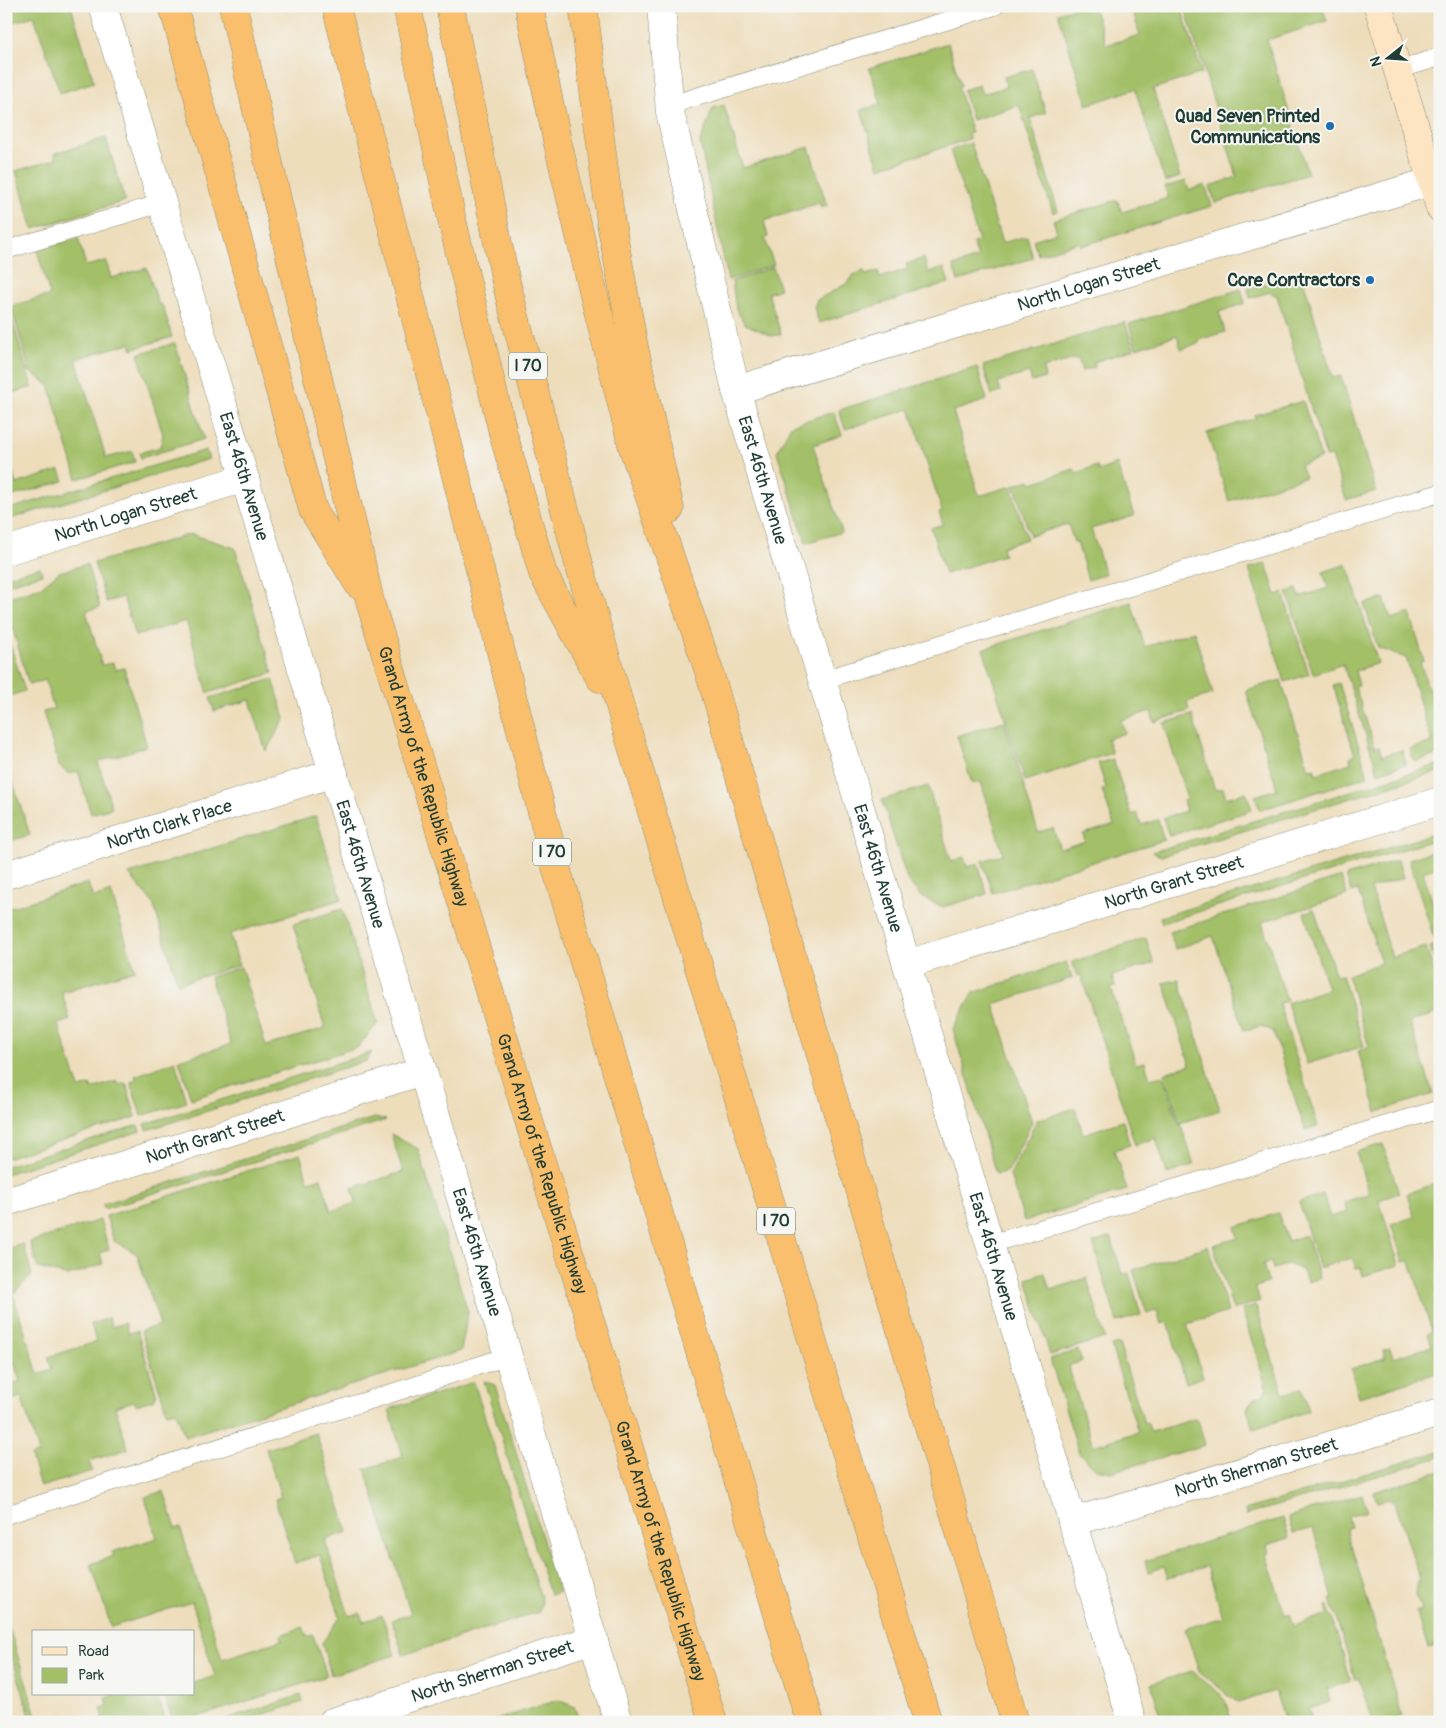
<svg xmlns="http://www.w3.org/2000/svg" width="1446" height="1728" viewBox="0 0 1446 1728" font-family="Pangolin,sans-serif">
	<rect width="100%" height="100%" fill="#f6f6f2"/>
	<filter id="ink" filterUnits="userSpaceOnUse"><feTurbulence type="fractalNoise" baseFrequency=".02" numOctaves="2"/><feDisplacementMap in="SourceGraphic" scale="10" xChannelSelector="R" yChannelSelector="G"/><feConvolveMatrix kernelMatrix="1 2 1 2 8 2 1 2 1" color-interpolation-filters="sRGB"/></filter>
	<filter id="wash" filterUnits="userSpaceOnUse"><feTurbulence type="fractalNoise" baseFrequency=".0096" numOctaves="4" result="noise"/><feDisplacementMap in="SourceGraphic" scale="20" xChannelSelector="R" yChannelSelector="G"/><feGaussianBlur stdDeviation="1.12" result="paint"/><feColorMatrix in="noise" values="0 0 0 0 0 0 0 0 0 0 0 0 0 0 0 0 0 1.4 0 .05"/><feComposite in="paint" operator="in"/></filter>
	<g filter="url(#wash)">
		<rect width="100%" height="100%" fill="#edb"/>
		<g fill="#a3c067" stroke="#617e4e">
			<polygon points="8,6 71,6 94,82 60,93 34,16 13,22"/>
			<polygon points="1080,6 1093,6 1106,45 1140,35 1131,6 1182,6 1181,7 1202,73 1153,89 1180,177 1165,182 1135,89 1087,105 1058,13"/>
			<polygon points="1191,6 1322,6 1327,21 1267,40 1308,174 1215,203 1210,186 1237,177 1185,8"/>
			<polygon points="948,43 961,86 958,88 972,133 968,134 969,139 879,168 861,110 881,104 869,68"/>
			<polygon points="1032,69 1046,113 1030,118 1058,211 1053,213 1019,105 972,120 963,90 979,85 982,94 1006,87 1004,77"/>
			<polygon points="724,105 743,168 809,147 827,206 821,208 819,203 764,221 768,237 765,239 774,265 728,280 700,142 713,108"/>
			<polygon points="106,138 125,201 33,229 16,171 56,159 55,153"/>
			<polygon points="971,143 1002,243 1027,236 1033,258 958,281 953,266 978,258 973,243 979,241 950,150"/>
			<polygon points="1186,181 1189,190 1205,185 1212,206 1081,246 1080,242 1038,255 1033,240 1057,232 1053,220 1117,200 1122,212 1168,198 1165,187"/>
			<polygon points="78,238 86,266 106,261 111,278 147,268 158,303 163,306 172,337 132,349 130,343 76,359 106,458 132,451 135,462 77,479 49,385 30,372 11,306 50,295 37,250"/>
			<polygon points="924,258 928,273 944,268 949,283 819,323 814,307 817,300 846,284 853,275 864,271 866,275 878,271 880,278 908,269 906,264"/>
			<polygon points="773,267 780,289 768,293 781,334 772,336 745,324 736,309 732,281"/>
			<polygon points="1301,273 1333,378 1341,376 1376,491 1346,500 1332,456 1326,457 1277,296 1270,292 1250,298 1248,289"/>
			<polygon points="1241,289 1245,303 1219,312 1225,332 1199,340 1199,343 1181,349 1177,335 1136,348 1129,324"/>
			<polygon points="10,313 32,387 6,395 6,314"/>
			<polygon points="1125,322 1134,349 1094,362 1095,367 1082,371 1078,358 1043,368 1045,378 1032,382 1029,373 998,382 1001,392 992,395 983,366"/>
			<polygon points="175,343 204,439 141,458 139,453 160,447 163,435 138,354"/>
			<polygon points="977,367 987,400 953,411 979,496 1011,486 1027,539 1002,547 1004,555 945,574 931,528 943,524 939,512 942,511 910,409 845,429 839,410"/>
			<polygon points="1303,401 1321,458 1300,465 1305,477 1229,501 1207,433 1256,418 1255,415"/>
			<polygon points="834,412 842,435 813,445 842,532 806,543 777,452 791,425"/>
			<polygon points="206,450 209,459 6,520 6,510"/>
			<polygon points="9,458 16,484 60,470 64,481 6,498 6,459"/>
			<polygon points="1117,464 1134,516 1091,529 1105,574 1088,580 1077,542 1074,542 1068,524 1030,536 1014,485 1030,480 1032,483 1074,469 1076,473 1097,466 1098,471"/>
			<polygon points="191,534 235,548 273,673 208,693 186,621 135,636 123,597 106,602 94,563"/>
			<polygon points="1266,563 1276,595 1283,593 1309,674 1285,682 1249,569"/>
			<polygon points="87,564 100,607 86,611 102,665 113,663 115,670 124,668 147,746 98,762 112,808 91,814 78,771 69,774 59,766 43,712 54,709 45,680 29,685 6,605 6,598 41,587 59,572"/>
			<polygon points="1347,564 1378,663 1355,671 1359,685 1355,686 1375,748 1379,746 1382,756 1402,750 1406,764 1378,773 1343,664 1313,674 1287,592 1297,589 1300,597 1328,588 1323,572"/>
			<polygon points="40,567 42,574 6,585 6,577"/>
			<polygon points="1384,598 1391,619 1410,613 1424,661 1420,662 1440,724 1440,754 1414,762 1410,749 1432,742 1406,658 1378,648 1364,604"/>
			<polygon points="1131,602 1145,647 1194,631 1213,694 1187,702 1189,711 1154,722 1151,711 1121,720 1125,733 1107,739 1112,753 1025,781 983,649"/>
			<polygon points="6,631 25,691 6,697"/>
			<polygon points="273,679 285,718 266,751 250,700 214,711 210,698"/>
			<polygon points="1281,680 1309,769 1314,768 1316,774 1351,763 1350,757 1355,755 1333,685 1339,683 1368,776 1260,810 1255,796 1277,789 1246,690"/>
			<polygon points="1192,715 1215,790 1223,788 1226,798 1246,792 1252,810 1169,836 1163,818 1186,811 1183,801 1187,799 1164,723"/>
			<polygon points="1004,721 1038,832 1053,828 1060,849 1085,841 1083,834 1114,825 1102,790 1106,788 1098,763 1113,759 1131,815 1137,813 1141,825 1158,820 1164,840 993,893 982,861 1003,854 981,782 972,784 957,736"/>
			<polygon points="1440,764 1440,771 1161,856 1152,852"/>
			<polygon points="10,774 30,835 6,842 6,775"/>
			<polygon points="928,786 951,861 964,857 967,867 978,864 987,894 943,907 921,897 907,879 882,800"/>
			<polygon points="316,816 342,899 230,934 239,965 178,984 153,903 129,874"/>
			<polygon points="1440,832 1440,838 1162,923 1160,917"/>
			<polygon points="1440,849 1440,866 1423,872 1440,926 1440,979 1430,947 1436,945 1409,859"/>
			<polygon points="1398,860 1403,878 1371,888 1392,957 1426,947 1440,991 1440,1012 1410,1022 1433,1094 1377,1112 1358,1051 1369,1047 1347,975 1381,963 1358,890 1351,892 1346,876"/>
			<polygon points="1341,877 1347,895 1262,922 1287,1001 1279,1003 1318,1126 1305,1130 1273,1031 1261,1026 1244,1031 1213,936 1175,949 1170,932"/>
			<polygon points="88,883 93,898 111,892 135,970 62,992 70,1020 58,1024 79,1088 90,1085 92,1089 117,1081 119,1085 126,1083 136,1117 6,1158 6,909"/>
			<polygon points="342,909 378,1023 358,1047 191,1099 179,1060 231,1044 210,977 241,967 266,1046 325,1028 293,924"/>
			<polygon points="1314,909 1336,976 1342,975 1364,1046 1307,1064 1287,1003 1328,989 1304,913"/>
			<polygon points="1146,938 1154,963 1112,976 1115,987 1111,988 1136,1064 1145,1062 1150,1079 1163,1076 1179,1125 1181,1124 1194,1165 1167,1174 1156,1138 1135,1145 1081,975 1077,976 1072,962"/>
			<polygon points="1066,962 1072,978 994,1004 1032,1122 1008,1171 996,1174 953,1029 973,993"/>
			<polygon points="1179,979 1220,1110 1180,1123 1164,1073 1190,1065 1164,983"/>
			<polygon points="372,1052 366,1061 147,1130 145,1124"/>
			<polygon points="175,1061 187,1102 141,1116 131,1082 137,1080 135,1076"/>
			<polygon points="1075,1108 1083,1134 1123,1121 1130,1145 1114,1150 1127,1190 1024,1221 1010,1175 1037,1120"/>
			<polygon points="374,1118 386,1120 104,1209 103,1204"/>
			<polygon points="138,1125 140,1131 6,1174 6,1166"/>
			<polygon points="391,1134 418,1149 468,1312 461,1351 185,1437 176,1411 167,1413 141,1331 160,1325 137,1254 114,1241 106,1216 300,1154 308,1181 321,1178 331,1211 356,1203 352,1188 403,1172"/>
			<polygon points="1383,1144 1399,1193 1379,1200 1399,1265 1363,1276 1361,1268 1356,1269 1352,1258 1319,1268 1299,1202 1323,1194 1330,1217 1347,1212 1344,1202 1369,1194 1356,1152"/>
			<polygon points="1438,1183 1440,1372 1359,1397 1351,1369 1385,1358 1383,1350 1390,1348 1393,1358 1432,1346 1428,1334 1432,1331 1410,1261 1403,1262 1391,1224 1414,1217 1407,1193"/>
			<polygon points="1278,1213 1288,1241 1306,1235 1319,1278 1307,1282 1303,1271 1289,1264 1273,1269 1271,1262 1263,1264 1268,1283 1255,1287 1260,1301 1233,1310 1213,1245 1238,1238 1235,1227"/>
			<polygon points="100,1220 109,1249 100,1253 103,1264 68,1276 38,1268 30,1242"/>
			<polygon points="1111,1237 1122,1274 1129,1273 1141,1315 1117,1322 1093,1243"/>
			<polygon points="23,1244 32,1275 13,1294 38,1374 52,1369 48,1357 96,1342 91,1324 109,1318 111,1327 125,1323 128,1333 137,1331 157,1395 154,1395 155,1399 136,1405 134,1401 115,1407 128,1449 89,1461 92,1471 40,1487 31,1456 39,1453 21,1397 6,1401 6,1386 20,1381 6,1336 6,1249"/>
			<polygon points="1208,1246 1228,1312 1187,1324 1203,1377 1186,1383 1168,1322 1161,1324 1157,1310 1147,1314 1133,1270"/>
			<polygon points="1045,1273 1050,1290 1087,1278 1105,1338 1050,1355 1027,1279"/>
			<polygon points="1256,1306 1283,1394 1302,1388 1309,1411 1253,1429 1247,1409 1254,1398 1263,1395 1267,1389 1242,1310"/>
			<polygon points="1119,1344 1144,1423 1147,1422 1151,1432 1195,1419 1199,1423 1205,1445 1111,1472 1096,1469 1079,1453 1050,1359 1078,1350 1082,1361 1068,1366 1093,1446 1138,1432 1111,1346"/>
			<polygon points="484,1381 495,1385 559,1592 550,1595"/>
			<polygon points="474,1382 542,1601 539,1612 403,1655 392,1620 411,1614 365,1469 403,1457 389,1409"/>
			<polygon points="316,1433 348,1532 325,1540 349,1616 360,1613 363,1622 382,1615 395,1655 331,1675 322,1643 340,1617 320,1555 295,1563 275,1499 281,1497 266,1449"/>
			<polygon points="1440,1451 1440,1457 1246,1515 1245,1510"/>
			<polygon points="1440,1471 1440,1645 1428,1648 1416,1611 1421,1610 1416,1594 1419,1575 1395,1503 1388,1499 1377,1502 1374,1492"/>
			<polygon points="164,1491 176,1529 180,1527 222,1659 282,1640 281,1635 303,1627 307,1637 313,1635 327,1676 182,1722 173,1722 164,1694 194,1694 194,1683 215,1676 192,1602 111,1627 91,1564 114,1556 112,1552 157,1538 145,1497"/>
			<polygon points="1362,1494 1367,1511 1348,1517 1351,1527 1346,1528 1402,1716 1384,1722 1373,1722 1360,1679 1355,1680 1331,1600 1333,1599 1313,1528 1293,1534 1288,1517"/>
			<polygon points="1283,1518 1289,1538 1267,1545 1269,1553 1266,1554 1285,1615 1290,1613 1294,1626 1328,1615 1326,1606 1328,1605 1351,1681 1327,1689 1330,1702 1309,1709 1313,1722 1285,1722 1275,1691 1238,1703 1199,1671 1185,1629 1223,1617 1207,1566 1168,1578 1164,1567 1148,1572 1145,1561"/>
			<polygon points="6,1621 7,1621 38,1722 32,1722 6,1638"/>
			<polygon points="1192,1671 1224,1697 1232,1722 1163,1722 1151,1684"/>
			<polygon points="117,1694 131,1694 133,1700 149,1694 157,1694 166,1722 93,1722 104,1718 101,1708 108,1706 106,1698"/>
			<polygon points="301,1695 303,1702 239,1722 217,1722"/>
			<polygon points="558,1700 575,1707 580,1722 490,1722"/>
		</g>
	</g>
	<g filter="url(#ink)">
		<g fill="none" stroke-linecap="round" stroke-linejoin="round">
			<g stroke="#868d78" stroke-width="19">
				<g id="lane">
					<polyline points="1397,70 1440,57"/>
					<polyline points="670,105 995,6"/>
					<polyline points="6,250 162,203"/>
					<polyline points="822,680 1440,493"/>
					<polyline points="990,1244 1440,1109"/>
					<polyline points="6,1515 509,1356"/>
				</g>
			</g>
			<g stroke="#868d78" stroke-width="29">
				<g id="street">
					<path id="s1" d="M103,6L618,1722"/>
					<path id="s2" d="M661,6L670,112L736,390L1132,1722"/>
					<path id="s3" d="M736,390L1440,179"/>
					<path id="s4" d="M6,551L245,478"/>
					<path id="s5" d="M6,875L334,773"/>
					<path id="s6" d="M907,964L1440,801"/>
					<path id="s7" d="M6,1202L423,1071"/>
					<path id="s8" d="M1072,1522L1440,1413"/>
					<path id="s9" d="M332,1722L594,1639"/>
				</g>
			</g>
			<g stroke="#868d78" stroke-width="29">
				<polyline id="secondary" points="1378,6 1440,208"/>
			</g>
			<g stroke="#868d78" stroke-width="29">
				<g id="highway">
					<polyline points="173,6 313,510 359,585"/>
					<path id="s10" d="M233,6L314,361L371,605L713,1722"/>
					<polyline points="336,6 557,871 810,1722"/>
					<polyline points="407,6 452,220 503,433 543,574 600,678"/>
					<polyline points="450,6 505,278 579,564 624,720 928,1722"/>
					<polyline points="529,6 557,140 595,299 633,448 709,671 1015,1722"/>
					<polyline points="583,6 611,223 634,347 670,509"/>
				</g>
			</g>
			<use href="#lane" stroke="#fff" stroke-width="18"/>
			<use href="#street" stroke="#fff" stroke-width="28"/>
			<use href="#secondary" stroke="#fde5c4" stroke-width="28"/>
			<use href="#highway" stroke="#f9bf6c" stroke-width="28"/>
		</g>
	</g>
	<g fill="#1f6fb2" stroke="#f6f6f2" stroke-width="2">
		<circle cx="1330" cy="126" r="5"/>
		<circle cx="1370" cy="280" r="5"/>
	</g>
	<g text-anchor="middle" dominant-baseline="central" stroke-width="4" stroke-linejoin="round" paint-order="stroke">
		<g fill="#f6f6f2" stroke="#60746d" stroke-width="1">
			<rect x="509" y="352.5" width="38" height="27" rx="4"/>
			<rect x="533" y="838.5" width="38" height="27" rx="4"/>
			<rect x="757" y="1207.5" width="38" height="27" rx="4"/>
		</g>
		<g font-size="16" font-weight="bold" fill="#1f3d34">
			<text x="528" y="366">I 70</text>
			<text x="552" y="852">I 70</text>
			<text x="776" y="1221">I 70</text>
		</g>
		<g font-size="18" font-weight="bold" fill="#1f3d34" stroke="#f6f6f2" text-anchor="end">
			<text x="1320" y="116">Quad Seven Printed<tspan x="1320" dy="21">Communications</tspan></text>
			<text x="1360" y="280">Core Contractors</text>
		</g>
		<g font-size="18" fill="#1f3d34" stroke="#f6f6f2">
			<text stroke="none"><textPath href="#s3" startOffset="368">North Logan Street</textPath></text>
			<text stroke="none"><textPath href="#s1" startOffset="491">East 46th Avenue</textPath></text>
			<text stroke="none"><textPath href="#s2" startOffset="486">East 46th Avenue</textPath></text>
			<text stroke="none"><textPath href="#s4" startOffset="125">North Logan Street</textPath></text>
			<text stroke="none"><textPath href="#s10" startOffset="794">Grand Army of the Republic Highway</textPath></text>
			<text stroke="none"><textPath href="#s5" startOffset="171">North Clark Place</textPath></text>
			<text stroke="none"><textPath href="#s1" startOffset="896">East 46th Avenue</textPath></text>
			<text stroke="none"><textPath href="#s2" startOffset="891">East 46th Avenue</textPath></text>
			<text stroke="none"><textPath href="#s6" startOffset="279">North Grant Street</textPath></text>
			<text stroke="none"><textPath href="#s7" startOffset="219">North Grant Street</textPath></text>
			<text stroke="none"><textPath href="#s10" startOffset="1199">Grand Army of the Republic Highway</textPath></text>
			<text stroke="none"><textPath href="#s1" startOffset="1301">East 46th Avenue</textPath></text>
			<text stroke="none"><textPath href="#s2" startOffset="1296">East 46th Avenue</textPath></text>
			<text stroke="none"><textPath href="#s8" startOffset="192">North Sherman Street</textPath></text>
			<text stroke="none"><textPath href="#s10" startOffset="1604">Grand Army of the Republic Highway</textPath></text>
			<text stroke="none"><textPath href="#s9" startOffset="168">North Sherman Street</textPath></text>
		</g>
	</g>
	<rect width="1446" height="1728" fill="none" stroke="#f6f6f2" stroke-width="25"/>
	<rect x="32" y="1630" width="162" height="65" fill="#f6f6f2" stroke="#a0aca6"/>
	<rect x="42" y="1647" width="25" height="8" fill="#fde5c4" stroke="#a0aca6"/>
	<text x="78" y="1656" font-size="15" fill="#1f3d34">Road</text>
	<rect x="42" y="1668" width="25" height="15" fill="#a3c067" stroke="#a0aca6"/>
	<text x="78" y="1680" font-size="15" fill="#1f3d34">Park</text>
	<g transform="translate(1388 58) rotate(253)" stroke="#f6f6f2" stroke-width="4" paint-order="stroke">
	<path d="M0-4L9 19L0 12L-9 19Z" fill="#1f3d34"/>
	<text y="-8" font-size="14" font-weight="bold" text-anchor="middle" fill="#1f3d34">N</text>
	</g>
</svg>
